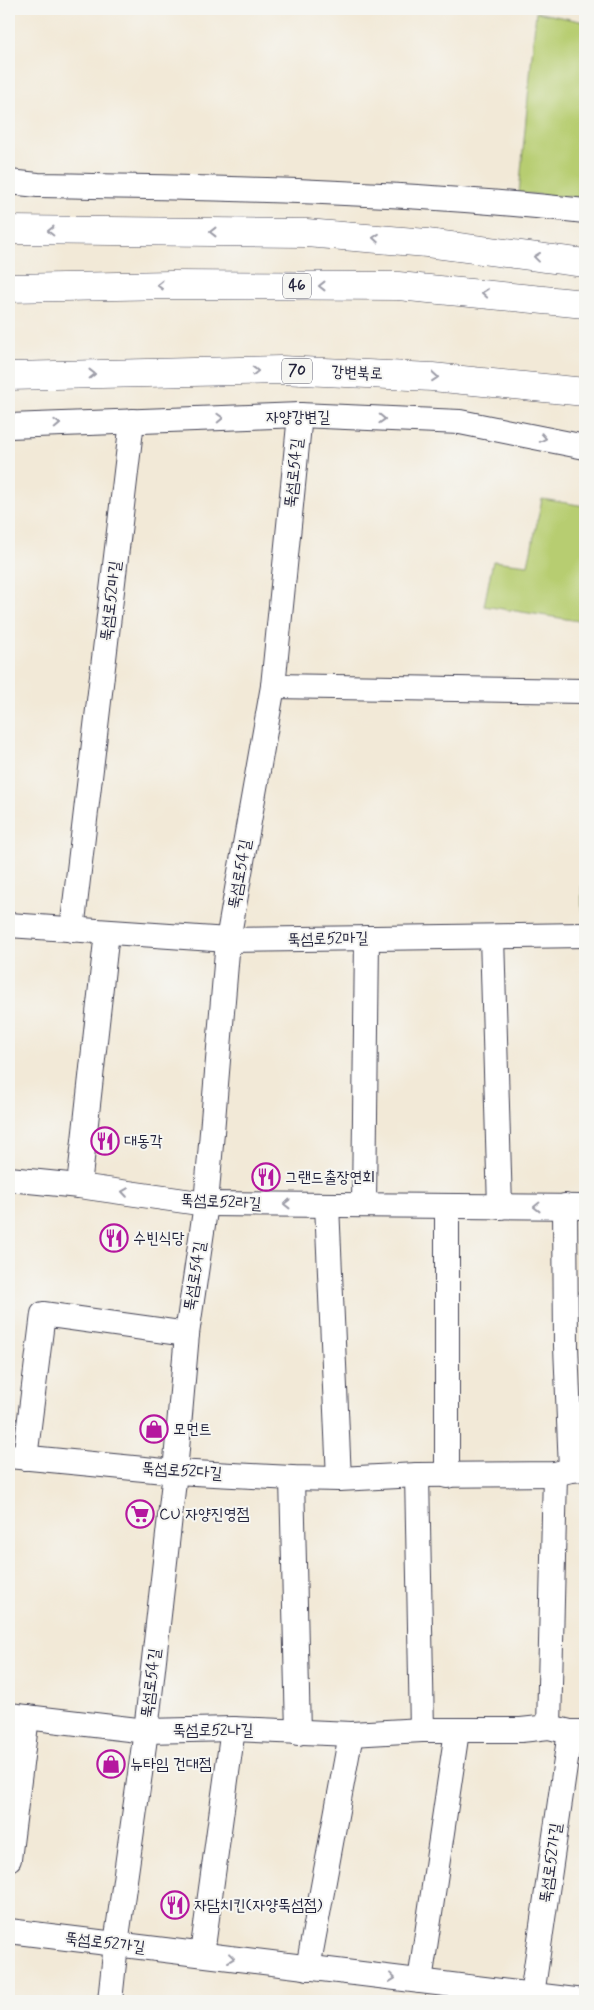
<svg xmlns="http://www.w3.org/2000/svg" width="594" height="2010" viewBox="0 0 594 2010" font-family="Mynerve,'Poor Story',sans-serif">
	<rect width="100%" height="100%" fill="#f6f6f2"/>
	<filter id="ink" filterUnits="userSpaceOnUse"><feTurbulence type="fractalNoise" baseFrequency=".02" numOctaves="2"/><feDisplacementMap in="SourceGraphic" scale="10" xChannelSelector="R" yChannelSelector="G"/><feConvolveMatrix kernelMatrix="1 2 1 2 8 2 1 2 1" color-interpolation-filters="sRGB"/></filter>
	<filter id="wash" filterUnits="userSpaceOnUse"><feTurbulence type="fractalNoise" baseFrequency=".0096" numOctaves="4" result="noise"/><feDisplacementMap in="SourceGraphic" scale="20" xChannelSelector="R" yChannelSelector="G"/><feGaussianBlur stdDeviation="1.12" result="paint"/><feColorMatrix in="noise" values="0 0 0 0 0 0 0 0 0 0 0 0 0 0 0 0 0 1.4 0 .05"/><feComposite in="paint" operator="in"/></filter>
	<g filter="url(#wash)">
		<rect width="100%" height="100%" fill="#f2e9d7"/>
		<g fill="#b7cd71" stroke="#6c7856">
			<polygon points="536,12 585,22 585,198 519,193"/>
			<polygon points="542,499 585,506 585,622 484,606 493,561 528,565"/>
			<polygon points="585,841 585,911 582,911 581,842"/>
		</g>
	</g>
	<g filter="url(#ink)">
		<g fill="none" stroke-linecap="round" stroke-linejoin="round">
			<g stroke="#414052" stroke-width="26">
				<g id="minor">
					<path d="M9,182L38,185C221,188 403,191 585,211"/>
					<polyline points="9,426 300,415 460,422 585,447"/>
					<polyline points="273,686 585,691"/>
					<polyline points="9,925 228,940 585,935"/>
					<polyline points="72,930 132,421"/>
					<polyline points="492,937 500,1207"/>
					<polyline points="9,1179 79,1186 206,1204 585,1207"/>
					<polyline points="79,1186 107,932"/>
					<polyline points="327,1205 339,1479"/>
					<polyline points="364,1205 367,938"/>
					<polyline points="447,1206 447,1476"/>
					<polyline points="565,1206 566,1346 571,1470"/>
					<polyline points="9,1456 175,1472 292,1478 339,1479 417,1475 555,1474 571,1470 585,1469"/>
					<polyline points="25,1458 43,1314 187,1334"/>
					<polyline points="417,1475 422,1730"/>
					<polyline points="292,1478 298,1733"/>
					<polyline points="9,1715 146,1731 233,1729 351,1734 422,1730 521,1730 549,1727 570,1732 585,1732"/>
					<polyline points="549,1727 555,1474"/>
					<polyline points="9,1859 27,1717"/>
					<polyline points="9,1931 584,2001"/>
					<polyline points="202,1954 233,1729"/>
					<polyline points="308,1968 351,1734"/>
					<polyline points="420,1981 457,1731"/>
					<polyline points="532,1995 570,1732"/>
					<polyline points="110,2001 116,1944 146,1731 175,1472 187,1334 206,1204 228,940 273,686 300,415"/>
				</g>
			</g>
			<g stroke="#414052" stroke-width="29">
				<g id="trunk">
					<polyline points="9,230 306,233 427,243 585,263"/>
					<polyline points="9,288 171,285 398,286 585,304"/>
					<polyline points="9,376 281,370 432,377 585,392"/>
				</g>
			</g>
			<use href="#minor" stroke="#fff" stroke-width="24"/>
			<use href="#trunk" stroke="#fff" stroke-width="28"/>
		</g>
		<defs><path id="oneway-chevron" d="M-2-3.5L2.5 0L-2 3.5" fill="none" stroke-width="1.6" stroke-linecap="round" stroke-linejoin="round" transform="scale(1.25)"/></defs>
		<g stroke="#9c9ca7">
			<use href="#oneway-chevron" transform="translate(51 231) rotate(-179)"/>
			<use href="#oneway-chevron" transform="translate(213 232) rotate(-180)"/>
			<use href="#oneway-chevron" transform="translate(376 238) rotate(-175)"/>
			<use href="#oneway-chevron" transform="translate(537 257) rotate(-173)"/>
			<use href="#oneway-chevron" transform="translate(160 285) rotate(179)"/>
			<use href="#oneway-chevron" transform="translate(322 286) rotate(-180)"/>
			<use href="#oneway-chevron" transform="translate(485 293) rotate(-175)"/>
			<use href="#oneway-chevron" transform="translate(255 371) rotate(-1)"/>
			<use href="#oneway-chevron" transform="translate(92 374) rotate(-1)"/>
			<use href="#oneway-chevron" transform="translate(435 377) rotate(5)"/>
			<use href="#oneway-chevron" transform="translate(220 418) rotate(-2)"/>
			<use href="#oneway-chevron" transform="translate(382 419) rotate(2)"/>
			<use href="#oneway-chevron" transform="translate(57 424) rotate(-2)"/>
			<use href="#oneway-chevron" transform="translate(543 438) rotate(11)"/>
			<use href="#oneway-chevron" transform="translate(125 1192) rotate(-172)"/>
			<use href="#oneway-chevron" transform="translate(287 1204) rotate(-180)"/>
			<use href="#oneway-chevron" transform="translate(537 1207) rotate(179)"/>
			<use href="#oneway-chevron" transform="translate(231 1958) rotate(7)"/>
			<use href="#oneway-chevron" transform="translate(392 1978) rotate(7)"/>
		</g>
	</g>
	<defs>
		<g id="restaurant-ring" transform="scale(1.4375)"><circle r="9.5" fill="#f6f6f2" stroke="#b5179e" stroke-width="1.5"/><path d="M-5-6h1v4h1v-4h1v4h1v-4h1v5L-1.5 .5V6h-2V.5L-5-1ZM5-6V6H3V1.5H1.5Q1.5-4 5-6Z" fill="#b5179e"/></g>
		<g id="shop-ring" transform="scale(1.4375)"><circle r="9.5" fill="#f6f6f2" stroke="#b5179e" stroke-width="1.5"/><path d="M-5-2.5h2.3a2.7 3.5 0 0 1 5.4 0H5L5.5 6h-11ZM-1.5-2.5h3a1.5 2.3 0 0 0-3 0Z" fill="#b5179e"/></g>
		<g id="supermarket-ring" transform="scale(1.4375)"><circle r="9.5" fill="#f6f6f2" stroke="#b5179e" stroke-width="1.5"/><path d="M-6-5.5h2.5l.6 2H6L4.5 2H-2.5L-4.4-4H-6ZM-1.5 3.2a1.3 1.3 0 1 0 .1 0ZM3 3.2a1.3 1.3 0 1 0 .1 0Z" fill="#b5179e"/></g>
	</defs>
	<g fill-rule="evenodd">
		<use href="#restaurant-ring" x="105" y="1141"/>
		<use href="#restaurant-ring" x="266" y="1177"/>
		<use href="#restaurant-ring" x="114" y="1238"/>
		<use href="#shop-ring" x="154" y="1429"/>
		<use href="#supermarket-ring" x="140" y="1514"/>
		<use href="#shop-ring" x="111" y="1764"/>
		<use href="#restaurant-ring" x="175" y="1905"/>
	</g>
	<g text-anchor="middle" dominant-baseline="central" stroke-width="4" stroke-linejoin="round" paint-order="stroke">
		<g fill="#f6f6f2" stroke="#626272" stroke-width="1">
			<rect x="283" y="273.5" width="28" height="25" rx="4"/>
			<rect x="282" y="358.5" width="30" height="25" rx="4"/>
		</g>
		<g font-size="15" font-weight="bold" fill="#22223b">
			<text x="297" y="286">46</text>
			<text x="297" y="371">70</text>
		</g>
		<g font-size="16" fill="#22223b" stroke="#f6f6f2">
			<text transform="translate(357 373) rotate(2)">강변북로</text>
			<text x="298" y="417">자양강변길</text>
			<text transform="translate(294 473) rotate(-84)">뚝섬로54길</text>
			<text transform="translate(111 601) rotate(-83)">뚝섬로52마길</text>
			<text transform="translate(240 874) rotate(-80)">뚝섬로54길</text>
			<text transform="translate(328 939) rotate(-1)">뚝섬로52마길</text>
			<text transform="translate(221 1202) rotate(3)">뚝섬로52라길</text>
			<text transform="translate(195 1276) rotate(-81)">뚝섬로54길</text>
			<text transform="translate(182 1471) rotate(4)">뚝섬로52다길</text>
			<text transform="translate(151 1683) rotate(-83)">뚝섬로54길</text>
			<text x="213" y="1730">뚝섬로52나길</text>
			<text transform="translate(551 1863) rotate(-82)">뚝섬로52가길</text>
			<text transform="translate(105 1943) rotate(7)">뚝섬로52가길</text>
		</g>
		<g font-size="16" fill="#22223b" stroke="#f6f6f2" text-anchor="start">
			<text x="124" y="1141">대동각</text>
			<text x="285" y="1177">그랜드출장연회</text>
			<text x="133" y="1238">수빈식당</text>
			<text x="173" y="1429">모먼트</text>
			<text x="159" y="1514">CU 자양진영점</text>
			<text x="130" y="1764">뉴타임 건대점</text>
			<text x="194" y="1905">자담치킨(자양뚝섬점)</text>
		</g>
	</g>
	<rect width="594" height="2010" fill="none" stroke="#f6f6f2" stroke-width="30"/>
</svg>
